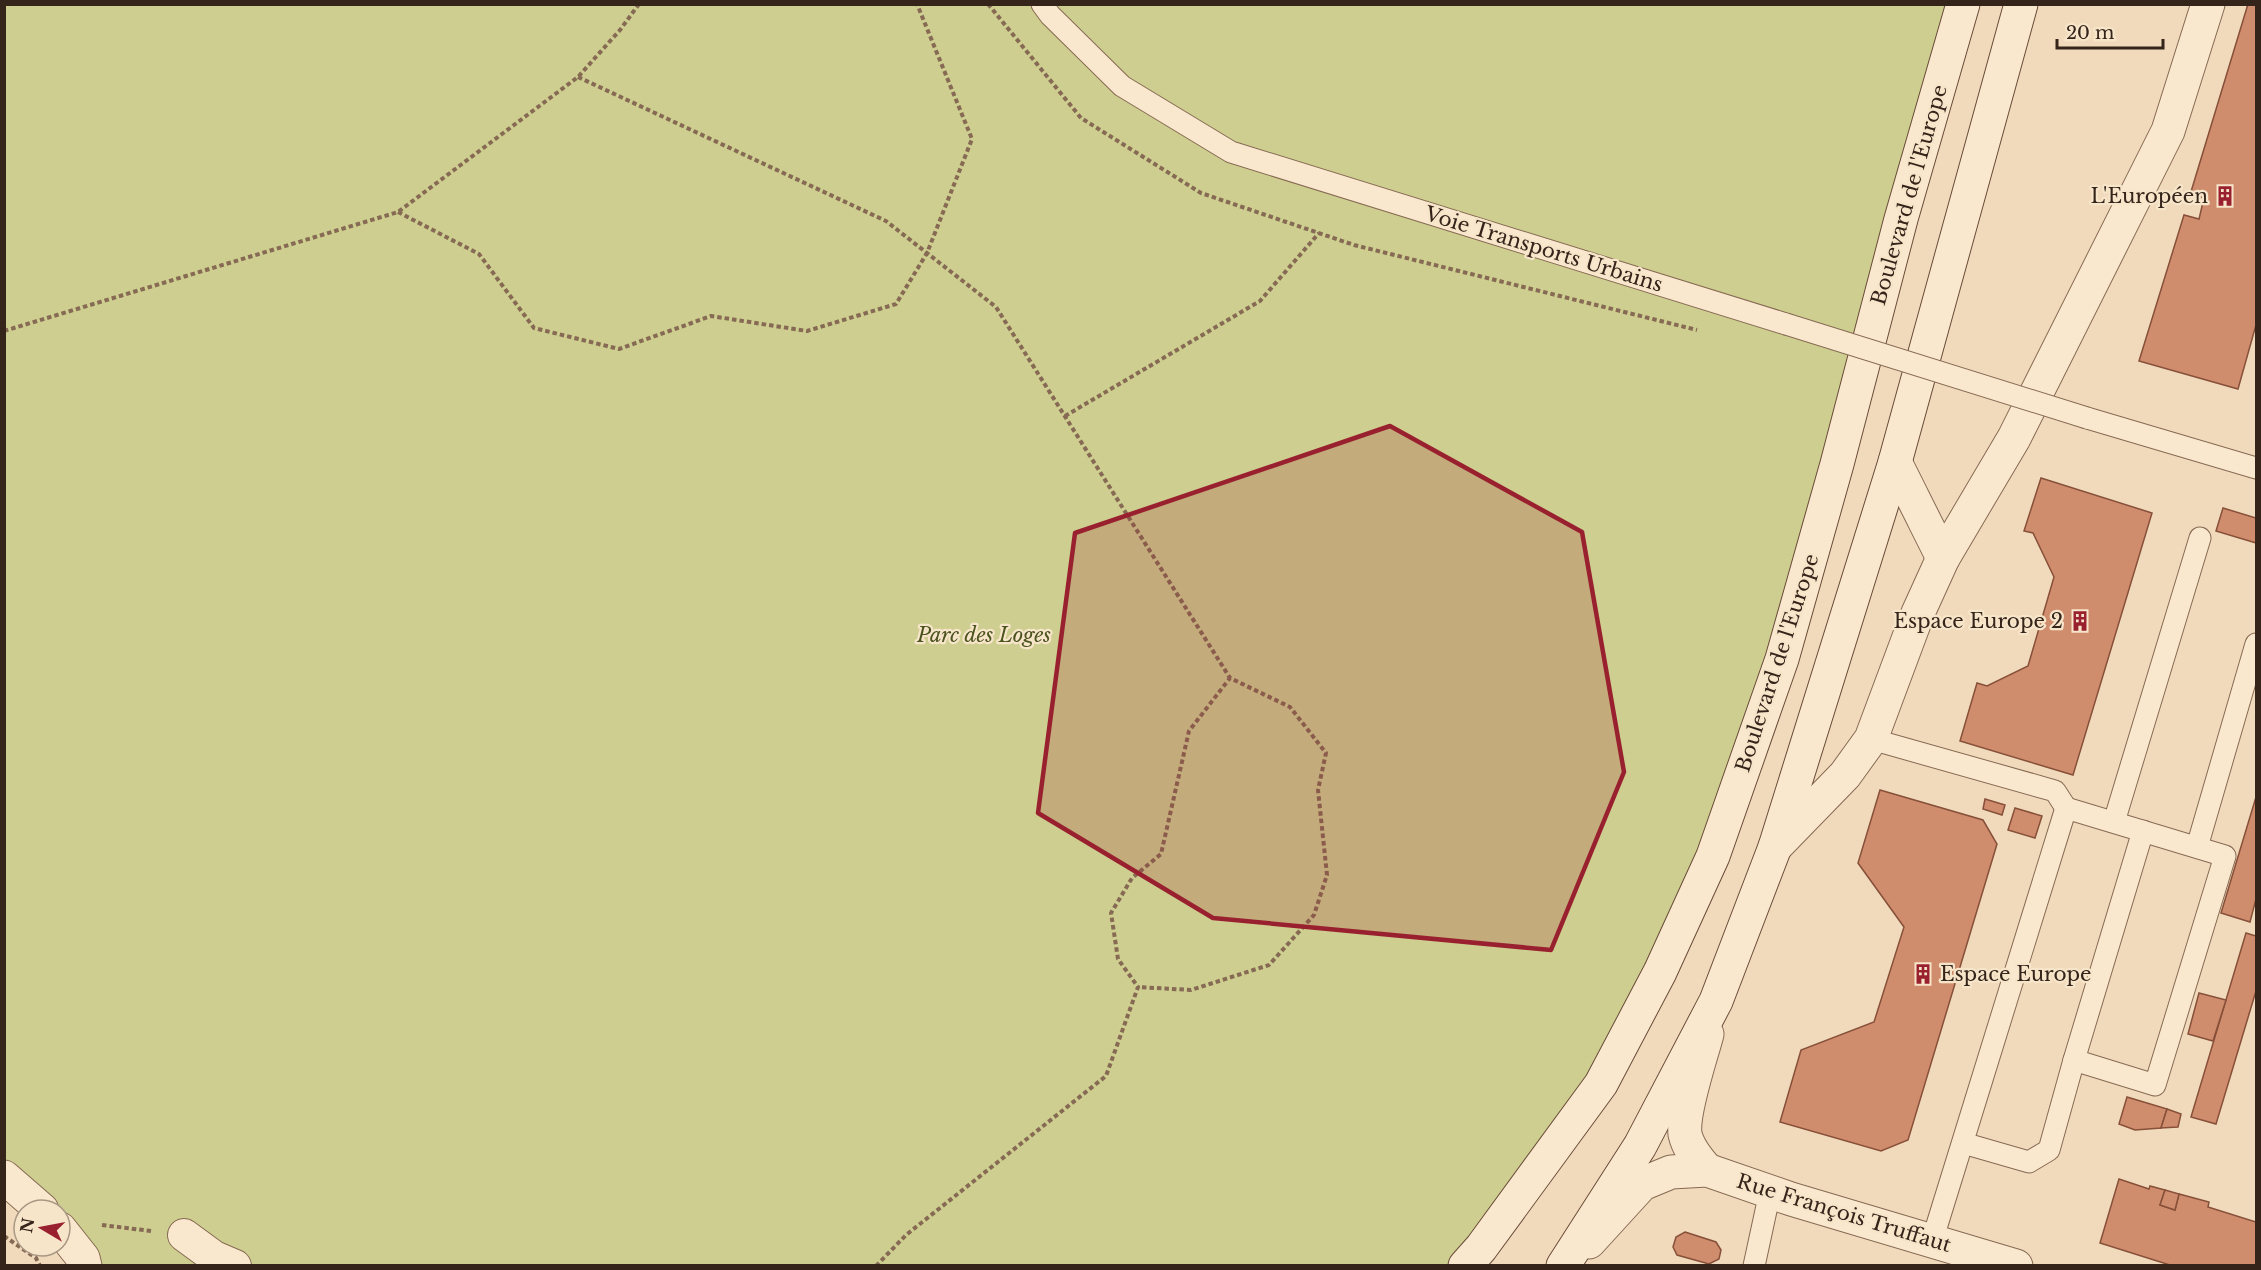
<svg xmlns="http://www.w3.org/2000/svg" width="2261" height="1270" viewBox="0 0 2261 1270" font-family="'Libre Baskerville',serif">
	<rect width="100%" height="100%" fill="#f0dabb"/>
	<polygon fill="#cdce8f" points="4,5 1963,5 1837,464 1660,972 1465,1266 85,1265 60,1229 60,1210 42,1210 5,1177"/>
	<g fill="#d08d6e" stroke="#875039" stroke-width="1.5">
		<polygon points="2248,4 2256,4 2256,325 2238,389 2139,361 2184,215 2199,219 2204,198 2190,195"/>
		<polygon points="2041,478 2152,513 2073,775 1960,741 1977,683 1987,686 2028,666 2054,577 2033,533 2024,531"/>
		<polygon points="2223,508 2256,518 2256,543 2216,531"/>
		<polygon points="1880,790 1983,820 1997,844 1908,1140 1881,1151 1780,1122 1801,1050 1874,1022 1904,927 1858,863"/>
		<polygon points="2256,797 2256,899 2250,922 2221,913"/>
		<polygon points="1985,799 2005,805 2002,815 1983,809"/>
		<polygon points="2015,808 2042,816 2035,838 2008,830"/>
		<polygon points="2246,933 2256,936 2256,991 2216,1124 2191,1117"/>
		<polygon points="2199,993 2226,1000 2213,1041 2188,1034"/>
		<polygon points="2127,1097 2167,1109 2161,1128 2135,1130 2119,1124"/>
		<polygon points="2167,1109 2181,1114 2178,1127 2161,1128"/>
		<polygon points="2119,1179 2149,1189 2150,1186 2165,1190 2160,1205 2175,1210 2179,1194 2209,1202 2208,1207 2256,1222 2256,1266 2173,1266 2100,1243"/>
		<polygon points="2165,1190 2179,1194 2175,1210 2160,1205"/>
		<polygon points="1685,1232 1716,1242 1721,1250 1719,1259 1709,1264 1677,1255 1673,1247 1676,1237"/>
	</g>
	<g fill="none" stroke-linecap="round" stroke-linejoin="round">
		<g stroke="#876a54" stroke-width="23">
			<g id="service">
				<polyline points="1042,4 1050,15 1122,86 1231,152 1786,324"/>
				<polyline points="2087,418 2256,468"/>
				<polyline points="1871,739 2055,791 2066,808"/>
				<polyline points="2114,822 2200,538"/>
				<polyline points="2197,847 2256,644"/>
				<polyline points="2074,1060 2143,831"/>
				<polyline points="1932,1241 2066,808 2225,856 2155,1085 2074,1060 2049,1150 2029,1162 1963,1143"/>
				<polyline points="1754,1266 1770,1192"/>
			</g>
		</g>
		<g stroke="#876a54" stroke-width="34">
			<polyline id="pedestrian" points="184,1235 214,1257 235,1266"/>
		</g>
		<g stroke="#876a54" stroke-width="35">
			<g id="minor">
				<polyline points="1895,462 1943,558"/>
				<polyline points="1775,847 1845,775 1871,739 1918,613 1943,558 2014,438 2168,131 2208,4"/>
				<path d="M1707,1170C1698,1160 1688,1148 1685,1134C1682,1112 1701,1057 1707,1034"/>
				<polyline points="4,1177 42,1210"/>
				<polyline points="60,1229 83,1258 85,1266"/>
				<polyline points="1589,1242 1642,1184 1671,1172 1707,1170 1791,1199 2016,1266"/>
			</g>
		</g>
		<g stroke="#694b38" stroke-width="35">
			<g id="secondary">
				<polyline points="1465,1266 1481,1248 1601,1084 1660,972 1713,856 1782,659 1837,464 1901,219 1963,4"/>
				<polyline points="1563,1266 1640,1146 1716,1001 1775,847 1895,462 2021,4"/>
			</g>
		</g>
		<g stroke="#876a54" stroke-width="4" stroke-dasharray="4.5 3" stroke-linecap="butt">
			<polyline points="988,4 1081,118 1201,193 1354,245 1697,330"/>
			<polyline points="578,77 886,221 996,307 1230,678"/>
			<polyline points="398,212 479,254 534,328 619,349 711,316 807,331 896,304 927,253 972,139 917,4"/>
			<polyline points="4,331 398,212 578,77 620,30 639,4"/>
			<polyline points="1065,416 1260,301 1319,233"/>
			<polyline points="102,1225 151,1231"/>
			<polyline points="4,1236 36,1258 40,1266"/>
			<polyline points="876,1266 906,1235 1106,1076 1138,987 1118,959 1111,913 1132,878 1161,854 1189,731 1230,678 1290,707 1326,753 1318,790 1327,875 1314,915 1269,965 1191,990 1138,987"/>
		</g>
		<use href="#service" stroke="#fae8ce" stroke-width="21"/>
		<use href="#pedestrian" stroke="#fae8ce" stroke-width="32"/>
		<use href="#minor" stroke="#fae8ce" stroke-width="33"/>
		<use href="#secondary" stroke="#fae8ce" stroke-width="33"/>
		<g stroke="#876a54" stroke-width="23" stroke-linecap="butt">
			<polyline id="service-bridge" points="1786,324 2087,418"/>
		</g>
		<use href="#service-bridge" stroke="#fae8ce" stroke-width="21"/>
	</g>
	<path fill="#99212f" fill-opacity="0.2" stroke="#99212f" stroke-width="4.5" stroke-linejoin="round" d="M1390,426L1582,532L1624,772L1551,950L1213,918L1038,813L1075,533Z"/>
	<defs>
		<g id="building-bare" transform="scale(1.62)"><path d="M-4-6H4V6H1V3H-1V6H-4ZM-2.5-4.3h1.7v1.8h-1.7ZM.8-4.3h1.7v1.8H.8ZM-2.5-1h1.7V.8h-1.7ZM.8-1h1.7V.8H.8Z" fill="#99212f" stroke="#f7e5ca" stroke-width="2.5" paint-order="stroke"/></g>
	</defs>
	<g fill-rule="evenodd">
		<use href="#building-bare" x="2225" y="196"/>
		<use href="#building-bare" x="2080" y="621"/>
		<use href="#building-bare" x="1923" y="974"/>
	</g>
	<g text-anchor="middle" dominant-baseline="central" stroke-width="4.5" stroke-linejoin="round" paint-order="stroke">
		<g font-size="20" fill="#35241a" stroke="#f7e5ca">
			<text transform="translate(1909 195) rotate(-74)">Boulevard de l'Europe</text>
			<text transform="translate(1544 249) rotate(17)">Voie Transports Urbains</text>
			<text transform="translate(1777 663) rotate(-72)">Boulevard de l'Europe</text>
			<text transform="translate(1844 1213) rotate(17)">Rue François Truffaut</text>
		</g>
		<g font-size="20" fill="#35241a" stroke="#f7e5ca" text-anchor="end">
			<text x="2208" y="196">L'Européen</text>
			<text x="2063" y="621">Espace Europe 2</text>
			<text x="1940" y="974" text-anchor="start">Espace Europe</text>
		</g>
		<g font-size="20" font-style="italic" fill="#4b531f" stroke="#f7e5ca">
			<text x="984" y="635">Parc des Loges</text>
		</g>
	</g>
	<rect width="2261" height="1270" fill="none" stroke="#35241a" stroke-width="12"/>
	<g transform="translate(42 1228) rotate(280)"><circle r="28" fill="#f7e5ca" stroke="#a99884" stroke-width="1.5"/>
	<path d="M0-4.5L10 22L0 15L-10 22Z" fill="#99212f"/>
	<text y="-9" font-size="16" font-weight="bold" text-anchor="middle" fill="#35241a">N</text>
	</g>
	<path d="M2057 39v9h106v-9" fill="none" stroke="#35241a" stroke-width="3"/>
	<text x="2066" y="39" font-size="18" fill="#35241a" stroke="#f7e5ca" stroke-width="4.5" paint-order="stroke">20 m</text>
</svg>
